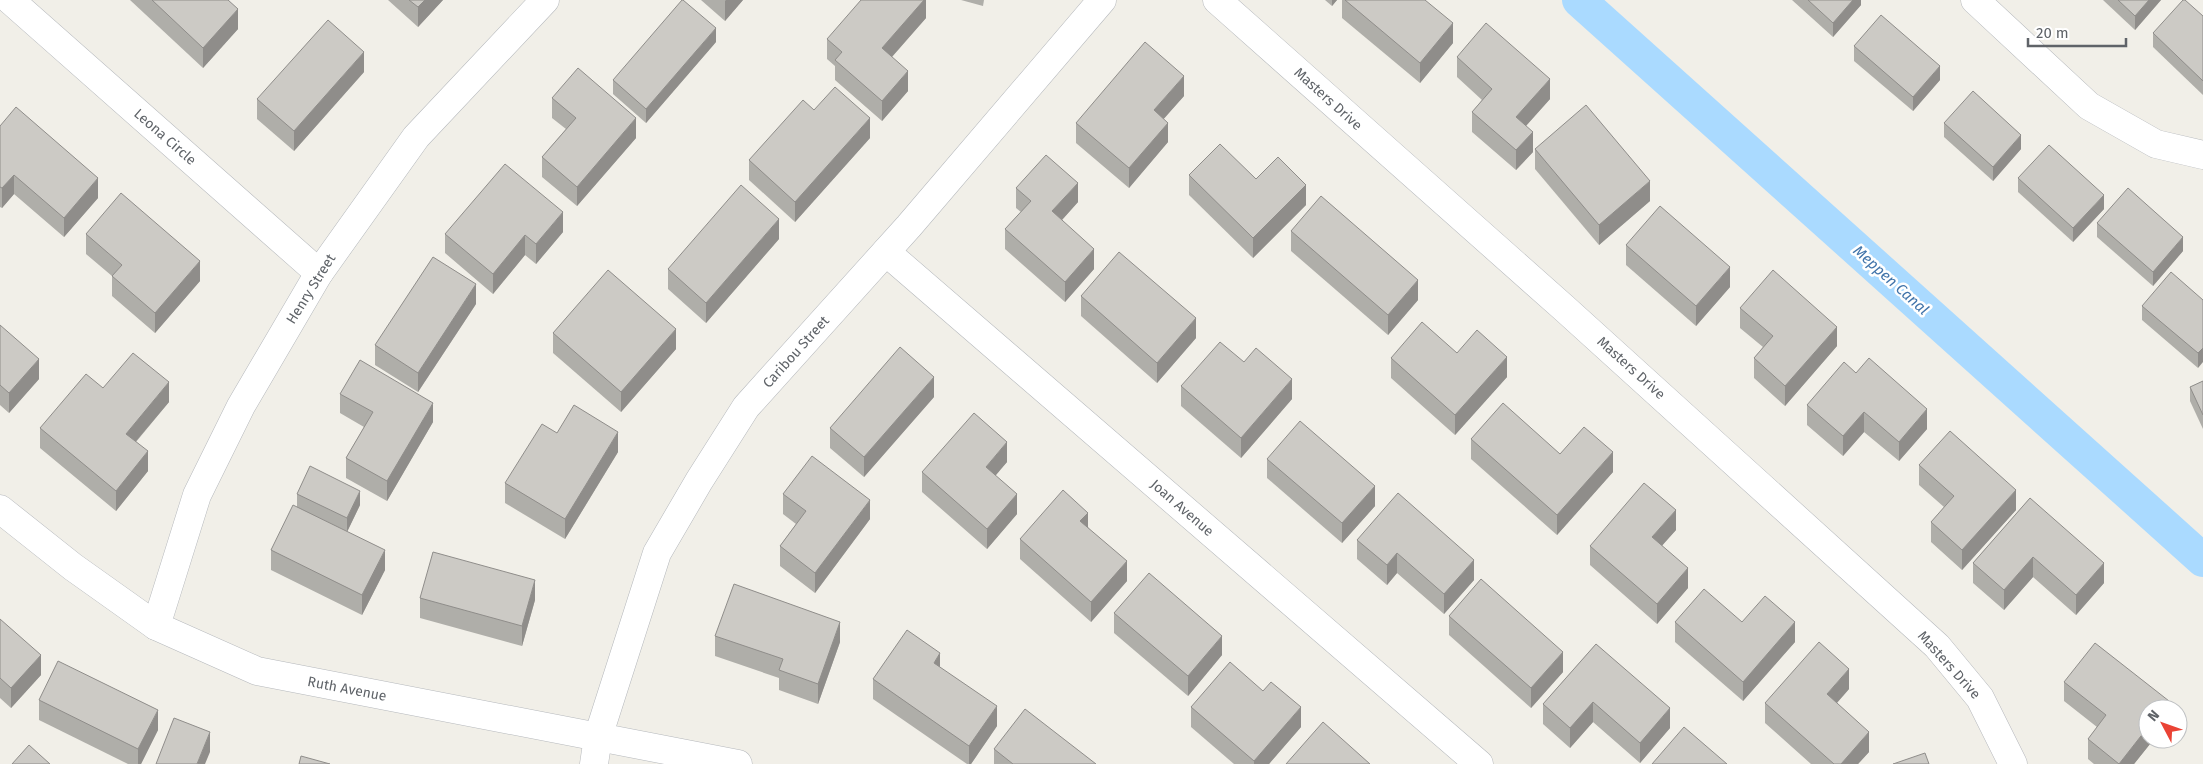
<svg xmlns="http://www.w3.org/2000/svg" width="2203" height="764" viewBox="0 0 2203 764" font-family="'Fira Sans',sans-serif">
	<rect width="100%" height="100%" fill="#f1efe8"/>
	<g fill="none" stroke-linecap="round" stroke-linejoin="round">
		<polyline stroke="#aadaff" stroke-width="34" points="1579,0 2203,560"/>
		<g stroke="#b5b8bc" stroke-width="29">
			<g id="street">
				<polyline points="10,0 319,273"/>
				<polyline points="1217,0 1564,308 1937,646 1980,698 2013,764"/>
				<polyline points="1975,0 2089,106 2156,144 2203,155"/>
				<polyline points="886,252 1479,764"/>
				<polyline points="0,509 73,567 156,626 257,671 738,764"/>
				<polyline points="156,626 197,495 241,406 319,273 416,137 545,0"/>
				<polyline points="594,764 598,737 657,553 699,481 746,407 909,226 1102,0"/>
			</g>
		</g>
		<use href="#street" stroke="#fff" stroke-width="28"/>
	</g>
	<g fill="#afaea9">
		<polygon points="130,0 228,0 238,29 203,68"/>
		<polygon points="388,0 443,0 418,27"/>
		<polygon points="701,0 743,0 725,21"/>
		<polygon points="926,0 926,18 892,57 908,91 882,121 835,80 835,66 827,59 827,39"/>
		<polygon points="961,0 984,0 983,6"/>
		<polygon points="1325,0 1337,0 1332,6"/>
		<polygon points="1342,0 1425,0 1453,43 1420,83 1342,18"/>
		<polygon points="1792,0 1861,0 1861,5 1833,37"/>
		<polygon points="2103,0 2161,0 2135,30"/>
		<polygon points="2203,16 2203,95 2153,47 2153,33"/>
		<polygon points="716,42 646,123 613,94 613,80"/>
		<polygon points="1854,46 1940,80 1913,111 1854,61"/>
		<polygon points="1457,57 1550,99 1526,126 1533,152 1516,170 1472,132 1472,112 1482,100 1457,77"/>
		<polygon points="364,72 294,151 257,119 257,99"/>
		<polygon points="1184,96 1163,119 1168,142 1129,188 1076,143 1076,123"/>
		<polygon points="552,98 636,138 577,206 542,177 542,157 566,129 552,118"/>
		<polygon points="1944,123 2021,149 1993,181 1944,137"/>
		<polygon points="0,126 98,198 64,237 14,194 2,208 0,207"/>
		<polygon points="870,138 795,222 749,180 749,160"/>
		<polygon points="1535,149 1650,201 1599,245 1535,169"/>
		<polygon points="1189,175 1256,179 1306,205 1253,258 1189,195"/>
		<polygon points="2018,178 2104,209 2073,242 2018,192"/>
		<polygon points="1016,188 1078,202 1062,220 1094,269 1065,302 1005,249 1005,229 1021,212 1016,208"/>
		<polygon points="2097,223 2183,251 2153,286 2097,237"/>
		<polygon points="1291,231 1418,300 1388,335 1291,251"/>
		<polygon points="563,232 536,264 525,255 493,294 445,253 445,234"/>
		<polygon points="86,234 200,281 155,333 112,296 112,276 86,254"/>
		<polygon points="779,239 706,323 668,289 668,269"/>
		<polygon points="1626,245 1730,287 1696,326 1626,265"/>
		<polygon points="1081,296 1196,338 1157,383 1081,316"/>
		<polygon points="2203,300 2198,368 2142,320 2142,306"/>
		<polygon points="476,304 418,392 375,365 375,345"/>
		<polygon points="1740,308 1837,346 1785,406 1754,378 1754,358 1763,347 1740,328"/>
		<polygon points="0,325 39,379 9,413 0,405"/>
		<polygon points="553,333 676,349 621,412 553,353"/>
		<polygon points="1457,353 1507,377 1455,435 1391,378 1391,358"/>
		<polygon points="1244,362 1292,399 1241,458 1181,406 1181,386"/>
		<polygon points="1856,373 1927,429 1899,461 1864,432 1843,456 1807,425 1807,405"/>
		<polygon points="2203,381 2203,429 2190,401 2190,387"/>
		<polygon points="103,388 169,402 136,442 148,471 116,511 40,448 40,428"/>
		<polygon points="340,394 433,422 387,501 346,478 346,458 364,427 340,413"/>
		<polygon points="934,397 864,477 830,448 830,428"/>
		<polygon points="557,433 618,452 565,539 505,503 505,483"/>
		<polygon points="1471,439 1560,454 1613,472 1557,535 1471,459"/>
		<polygon points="1267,459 1375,506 1342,543 1267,478"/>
		<polygon points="1007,462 995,475 1017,514 987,549 922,492 922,472"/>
		<polygon points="1919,465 2016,510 1962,570 1931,542 1931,522 1944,507 1919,485"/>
		<polygon points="297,494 360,505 347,532 385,570 362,615 271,570 271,550 297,507"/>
		<polygon points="783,494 870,519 815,593 780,566 780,546 796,524 783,514"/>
		<polygon points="2030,498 2104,583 2076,615 2033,577 2004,610 1973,583 1973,563"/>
		<polygon points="1088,527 1127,581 1091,622 1020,559 1020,539"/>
		<polygon points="1676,530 1662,545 1688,588 1657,624 1590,565 1590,546"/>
		<polygon points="1357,540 1474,580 1444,614 1397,573 1387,585 1357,559"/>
		<polygon points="420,598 535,600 522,646 420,618"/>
		<polygon points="1114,613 1222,655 1188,696 1114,633"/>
		<polygon points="1449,616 1563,672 1531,708 1449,635"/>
		<polygon points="0,619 41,675 11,708 0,698"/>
		<polygon points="1675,622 1795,642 1743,701 1675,642"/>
		<polygon points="715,636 840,642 818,704 779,690 779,678 715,656"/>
		<polygon points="1596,644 1670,728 1640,763 1593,722 1570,748 1543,724 1543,704"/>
		<polygon points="940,667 997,726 971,764 967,764 873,699 873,679"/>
		<polygon points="2064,682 2169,709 2148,739 2154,739 2134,764 2094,764 2088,759 2088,739 2097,727 2064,701"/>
		<polygon points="1849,689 1837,703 1869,752 1858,764 1811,764 1765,723 1765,703"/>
		<polygon points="39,700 158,730 141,764 128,764 39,720"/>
		<polygon points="1191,707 1301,727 1269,764 1234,764 1191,727"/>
		<polygon points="994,749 1096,764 994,764"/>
	</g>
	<g fill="#8f8d8a">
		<polygon points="425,0 443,0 418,27 418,7"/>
		<polygon points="726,0 743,0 725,21 725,1"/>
		<polygon points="924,0 926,0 926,18 882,68 882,48"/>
		<polygon points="1332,0 1337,0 1332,6"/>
		<polygon points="1853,0 1861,0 1861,5 1833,37 1833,23"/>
		<polygon points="2149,0 2161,0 2135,30 2135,16"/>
		<polygon points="238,9 238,29 203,68 203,48"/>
		<polygon points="1453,23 1453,43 1420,83 1420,63"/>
		<polygon points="716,28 716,42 646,123 646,109"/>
		<polygon points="364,52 364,72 294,151 294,131"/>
		<polygon points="1940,66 1940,80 1913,111 1913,97"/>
		<polygon points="908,71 908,91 882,121 882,101"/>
		<polygon points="1184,76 1184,96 1154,130 1154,110"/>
		<polygon points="1550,79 1550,99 1516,137 1516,117"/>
		<polygon points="636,118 636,138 577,206 577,187"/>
		<polygon points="870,118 870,138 795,222 795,202"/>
		<polygon points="1168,123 1168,142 1129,188 1129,168"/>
		<polygon points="1533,132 1533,152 1516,170 1516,150"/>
		<polygon points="2021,135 2021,149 1993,181 1993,167"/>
		<polygon points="14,175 14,194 2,208 2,188"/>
		<polygon points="98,178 98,198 64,237 64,218"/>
		<polygon points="1650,181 1650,201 1599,245 1599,225"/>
		<polygon points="1078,183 1078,202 1052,231 1052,211"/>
		<polygon points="1306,185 1306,205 1253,258 1253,238"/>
		<polygon points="2104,195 2104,209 2073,242 2073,228"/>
		<polygon points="563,212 563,232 536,264 536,244"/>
		<polygon points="779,219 779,239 706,323 706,303"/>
		<polygon points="525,235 525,255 493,294 493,274"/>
		<polygon points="2183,237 2183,251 2153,286 2153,272"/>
		<polygon points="1094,249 1094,269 1065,302 1065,282"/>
		<polygon points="200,261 200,281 155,333 155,313"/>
		<polygon points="1730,267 1730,287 1696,326 1696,306"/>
		<polygon points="1418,280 1418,300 1388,335 1388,315"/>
		<polygon points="476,284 476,304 418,392 418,373"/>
		<polygon points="1196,318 1196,338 1157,383 1157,363"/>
		<polygon points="1837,327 1837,346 1785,406 1785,386"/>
		<polygon points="676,329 676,349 621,412 621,392"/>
		<polygon points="2203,348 2203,362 2198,368 2198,353"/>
		<polygon points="1507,357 1507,377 1455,435 1455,415"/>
		<polygon points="39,359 39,379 9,413 9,393"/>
		<polygon points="934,377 934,397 864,477 864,457"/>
		<polygon points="1292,379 1292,399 1241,458 1241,438"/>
		<polygon points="169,382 169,402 126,453 126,434"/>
		<polygon points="433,403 433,422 387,501 387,481"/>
		<polygon points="1927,409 1927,429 1899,461 1899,442"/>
		<polygon points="1864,412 1864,432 1843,456 1843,436"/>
		<polygon points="618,432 618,452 565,539 565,519"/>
		<polygon points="1007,442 1007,462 986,487 986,467"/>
		<polygon points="148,451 148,471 116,511 116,491"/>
		<polygon points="1613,452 1613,472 1557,535 1557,515"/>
		<polygon points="1375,486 1375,506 1342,543 1342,523"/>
		<polygon points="2016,490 2016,510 1962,570 1962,550"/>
		<polygon points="360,491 360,505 347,532 347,518"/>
		<polygon points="1017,494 1017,514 987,549 987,529"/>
		<polygon points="870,500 870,519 815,593 815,573"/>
		<polygon points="1676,510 1676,530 1652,557 1652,537"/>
		<polygon points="1088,513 1088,533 1080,521"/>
		<polygon points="385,550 385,570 362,615 362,595"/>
		<polygon points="1397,553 1397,573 1387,585 1387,565"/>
		<polygon points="2033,557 2033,577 2004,610 2004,590"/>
		<polygon points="1474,560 1474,580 1444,614 1444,594"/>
		<polygon points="1127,561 1127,581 1091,622 1091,602"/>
		<polygon points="2104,563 2104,583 2076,615 2076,595"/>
		<polygon points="1688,568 1688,588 1657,624 1657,604"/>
		<polygon points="535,580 535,600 522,646 522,626"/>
		<polygon points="840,622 840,642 818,704 818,684"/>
		<polygon points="1795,622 1795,642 1743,701 1743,682"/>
		<polygon points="1222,636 1222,655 1188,696 1188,676"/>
		<polygon points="1563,652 1563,672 1531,708 1531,688"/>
		<polygon points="940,653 940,673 934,663"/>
		<polygon points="41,655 41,675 11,708 11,688"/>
		<polygon points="1849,669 1849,689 1827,714 1827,694"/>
		<polygon points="2169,701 2169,709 2162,709"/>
		<polygon points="1593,702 1593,722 1570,748 1570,728"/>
		<polygon points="997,706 997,726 971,764 969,764 969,746"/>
		<polygon points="1301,707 1301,727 1269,764 1254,764 1254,761"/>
		<polygon points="1670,708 1670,728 1640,763 1640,743"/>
		<polygon points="158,710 158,730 141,764 138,764 138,749"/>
		<polygon points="2148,727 2148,739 2154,739 2134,764 2119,764"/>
		<polygon points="210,732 210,752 205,764 197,764"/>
		<polygon points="1869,732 1869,752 1858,764 1841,764"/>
	</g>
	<g fill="#cccac5" stroke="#8f8d8a">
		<polygon points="152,0 228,0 238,9 203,48"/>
		<polygon points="409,0 425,0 418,7"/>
		<polygon points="682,0 683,0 716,28 646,109 613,80"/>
		<polygon points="861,0 924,0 882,48 908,71 882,101 835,60 842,52 827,39"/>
		<polygon points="1345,0 1425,0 1453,23 1420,63"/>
		<polygon points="1808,0 1853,0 1833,23"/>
		<polygon points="2118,0 2149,0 2135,16"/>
		<polygon points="2183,0 2185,0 2203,16 2203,81 2153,33"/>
		<polygon points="1881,15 1940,66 1913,97 1854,46"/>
		<polygon points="328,20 364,52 294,131 257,99"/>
		<polygon points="1486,23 1550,79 1516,117 1533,132 1516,150 1472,112 1492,89 1457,57"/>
		<polygon points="1145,42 1184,76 1154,110 1168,123 1129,168 1076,123"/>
		<polygon points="578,68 636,118 577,187 542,157 576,118 552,98"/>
		<polygon points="835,87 870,118 795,202 749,160 803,100 814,110"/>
		<polygon points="1973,91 2021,135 1993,167 1944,123"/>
		<polygon points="1586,105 1650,181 1599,225 1535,149"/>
		<polygon points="16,107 98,178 64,218 14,175 2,188 0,187 0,126"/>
		<polygon points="1220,144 1256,179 1278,157 1306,185 1253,238 1189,175"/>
		<polygon points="2049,145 2104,195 2073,228 2018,178"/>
		<polygon points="1046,155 1078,183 1052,211 1094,249 1065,282 1005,229 1031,201 1016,188"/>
		<polygon points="505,164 563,212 536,244 525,235 493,274 445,234"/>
		<polygon points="741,185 779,219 706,303 668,269"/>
		<polygon points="2128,188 2183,237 2153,272 2097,223"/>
		<polygon points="121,193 200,261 155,313 112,276 122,265 86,234"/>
		<polygon points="1321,196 1418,280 1388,315 1291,231"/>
		<polygon points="1660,206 1730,267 1696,306 1626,245"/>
		<polygon points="1119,252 1196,318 1157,363 1081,296"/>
		<polygon points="433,257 476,284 418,373 375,345"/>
		<polygon points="608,270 676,329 621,392 553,333"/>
		<polygon points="1773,270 1837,327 1785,386 1754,358 1773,336 1740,308"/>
		<polygon points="2171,272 2203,300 2203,348 2198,353 2142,306"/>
		<polygon points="1422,322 1457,353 1477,330 1507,357 1455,415 1391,358"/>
		<polygon points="0,325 39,359 9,393 0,385"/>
		<polygon points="1220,342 1244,362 1256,348 1292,379 1241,438 1181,386"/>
		<polygon points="900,347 934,377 864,457 830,428"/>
		<polygon points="133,353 169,382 126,434 148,451 116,491 40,428 86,374 103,388"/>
		<polygon points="1869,358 1927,409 1899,442 1864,412 1843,436 1807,405 1844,362 1856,373"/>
		<polygon points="360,360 433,403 387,481 346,458 373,412 340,394"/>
		<polygon points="2203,381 2203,415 2190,387"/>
		<polygon points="1503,403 1560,454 1584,427 1613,452 1557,515 1471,439"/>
		<polygon points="574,405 618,432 565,519 505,483 542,424 557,433"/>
		<polygon points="974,413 1007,442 986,467 1017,494 987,529 922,472"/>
		<polygon points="1300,421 1375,486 1342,523 1267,459"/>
		<polygon points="1950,431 2016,490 1962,550 1931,522 1954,496 1919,465"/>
		<polygon points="812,456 870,500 815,573 780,546 806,511 783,494"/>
		<polygon points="310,466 360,491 347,518 297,494"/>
		<polygon points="1644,483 1676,510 1652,537 1688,568 1657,604 1590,546"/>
		<polygon points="1063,490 1088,513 1080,521 1127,561 1091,602 1020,539"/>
		<polygon points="1398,493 1474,560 1444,594 1397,553 1387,565 1357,540"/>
		<polygon points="2030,498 2104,563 2076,595 2033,557 2004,590 1973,563"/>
		<polygon points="293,505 385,550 362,595 271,550"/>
		<polygon points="433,552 535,580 522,626 420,598"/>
		<polygon points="1149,573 1222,636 1188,676 1114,613"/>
		<polygon points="1481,579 1563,652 1531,688 1449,616"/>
		<polygon points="734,584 840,622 818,684 779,670 783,659 715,636"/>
		<polygon points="1704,589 1742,622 1765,596 1795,622 1743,682 1675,622"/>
		<polygon points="0,619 41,655 11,688 0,678"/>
		<polygon points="907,630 940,653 934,663 997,706 969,746 873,679"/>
		<polygon points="1819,642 1849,669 1827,694 1869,732 1841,764 1834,764 1765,703"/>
		<polygon points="2095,643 2169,701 2162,709 2148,709 2148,727 2119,764 2088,739 2106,715 2064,682"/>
		<polygon points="1596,644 1670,708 1640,743 1593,702 1570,728 1543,704"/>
		<polygon points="58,661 158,710 138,749 39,700"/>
		<polygon points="1230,662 1263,691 1271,682 1301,707 1254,761 1191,707"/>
		<polygon points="1025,709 1096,764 1013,764 994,749"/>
		<polygon points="174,718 210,732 197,764 156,764"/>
		<polygon points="1323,722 1370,764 1286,764"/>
		<polygon points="1684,727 1727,764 1652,764"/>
		<polygon points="29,745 50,764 12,764"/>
		<polygon points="1925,753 1929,764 1893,764"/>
		<polygon points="301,756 330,764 299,764"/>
	</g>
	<g text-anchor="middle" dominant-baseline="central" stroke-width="5" stroke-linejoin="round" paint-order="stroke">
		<g font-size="14" fill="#5f6368" stroke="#fff">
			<text transform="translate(1328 99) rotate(42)">Masters Drive</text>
			<text transform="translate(165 137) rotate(41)">Leona Circle</text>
			<text transform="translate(311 289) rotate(-58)">Henry Street</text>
			<text transform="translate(796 352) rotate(-48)">Caribou Street</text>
			<text transform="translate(1631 368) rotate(42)">Masters Drive</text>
			<text transform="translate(1182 508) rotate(41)">Joan Avenue</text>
			<text transform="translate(1949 665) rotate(48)">Masters Drive</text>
			<text transform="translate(347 689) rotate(11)">Ruth Avenue</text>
		</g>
		<g font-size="15" font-style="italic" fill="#4174aa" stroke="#fff">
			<text transform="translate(1891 280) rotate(42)">Meppen Canal</text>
		</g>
	</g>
	<g transform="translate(2163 724) rotate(311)"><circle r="24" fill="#ffffff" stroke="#bfc1c3"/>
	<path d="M0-4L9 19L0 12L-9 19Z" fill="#ea4335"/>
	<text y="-8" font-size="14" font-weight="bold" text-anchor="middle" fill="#5f6368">N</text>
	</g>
	<path d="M2028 38v8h98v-8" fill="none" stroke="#5f6368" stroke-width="2.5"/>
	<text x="2036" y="38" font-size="15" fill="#5f6368" stroke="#ffffff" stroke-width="4" paint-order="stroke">20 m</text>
</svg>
